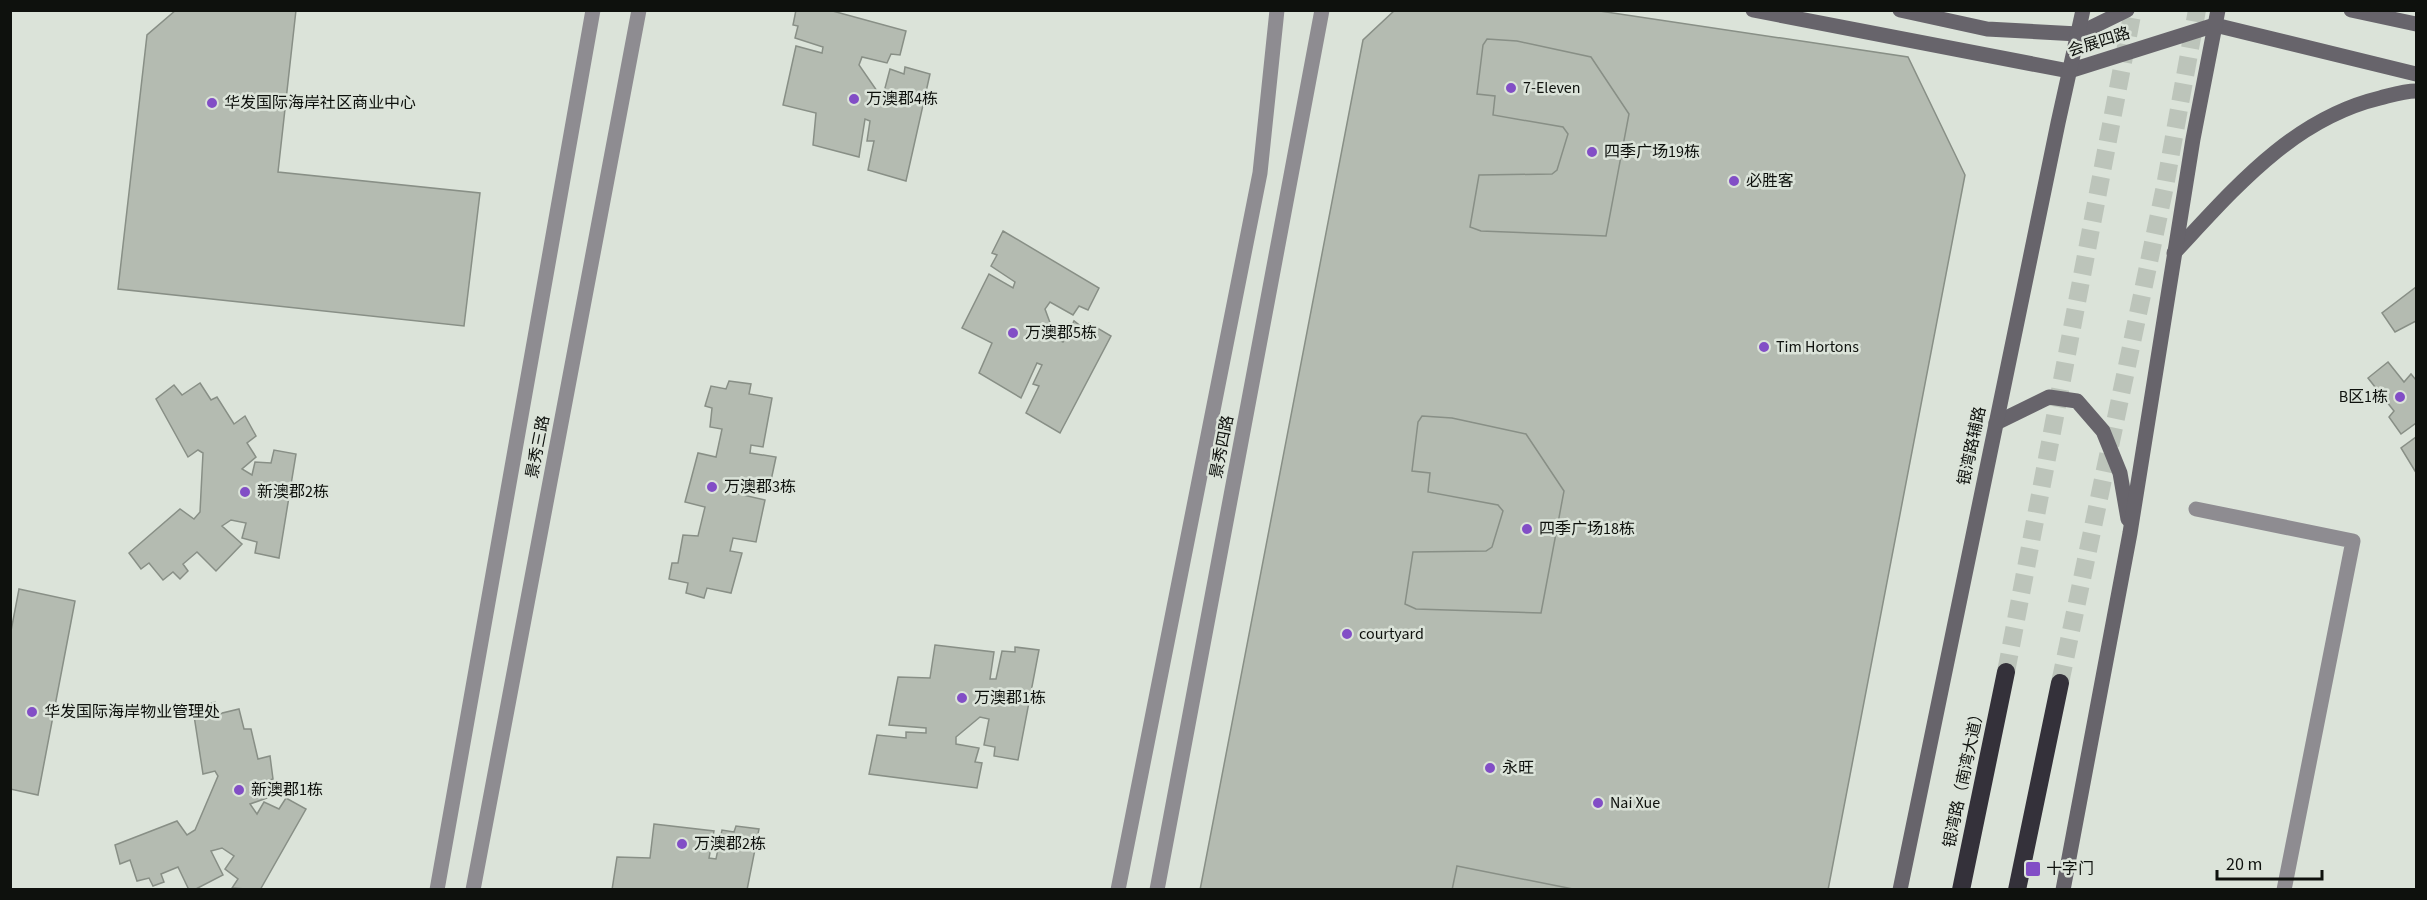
<svg xmlns="http://www.w3.org/2000/svg" width="2427" height="900" viewBox="0 0 2427 900" font-family="'Source Sans 3','Noto Sans SC',sans-serif">
	<rect width="100%" height="100%" fill="#dbe3d9"/>
	<g fill="#b4bbb1" stroke="#888f86" stroke-width="1.5">
		<polygon points="176,10 296,10 278,172 480,193 464,326 118,289 147,35"/>
		<polygon points="796,10 829,10 906,31 900,55 891,54 887,63 862,57 859,65 877,91 884,92 890,69 904,74 905,67 930,74 906,181 868,170 874,141 867,141 870,121 865,119 859,157 813,145 816,113 783,105 796,46 822,53 823,47 795,38 798,26 793,25"/>
		<polygon points="1395,10 1593,10 1908,57 1965,175 1828,890 1200,890 1363,40"/>
		<polygon points="1487,39 1517,41 1591,57 1629,114 1606,236 1481,231 1470,227 1479,175 1552,174 1557,170 1568,134 1563,127 1493,115 1495,96 1477,94 1483,45"/>
		<polygon points="1003,231 1099,288 1088,310 1079,306 1073,315 1050,302 1045,309 1056,339 1063,342 1074,321 1086,330 1089,323 1111,336 1060,433 1026,413 1039,386 1033,384 1042,365 1037,363 1021,398 979,373 992,343 962,328 989,274 1013,288 1015,282 991,266 997,255 992,253"/>
		<polygon points="2416,287 2416,321 2395,332 2382,313"/>
		<polygon points="2388,362 2404,382 2411,374 2416,380 2416,423 2401,434 2389,417 2394,411 2368,378"/>
		<polygon points="729,381 751,384 749,394 772,398 763,447 751,445 750,453 776,457 769,490 735,483 734,493 765,500 756,542 733,538 730,551 742,553 731,593 707,588 704,598 686,593 688,583 669,579 672,563 678,563 683,535 698,536 705,507 685,502 698,453 716,457 722,429 710,427 712,408 705,406 711,386 726,389"/>
		<polygon points="200,383 211,400 217,397 234,424 245,416 256,436 247,443 256,457 242,469 252,475 255,462 271,463 274,450 296,454 279,558 255,553 257,542 242,538 246,523 231,520 222,526 242,544 216,571 197,552 183,564 188,571 180,579 173,572 163,580 149,563 141,569 129,553 180,509 194,519 200,512 203,453 198,450 188,457 156,399 174,385 182,395"/>
		<polygon points="1422,416 1452,418 1526,434 1564,491 1541,613 1416,609 1405,604 1413,552 1486,551 1492,547 1503,511 1498,505 1428,492 1430,473 1412,471 1418,422"/>
		<polygon points="2416,437 2416,470 2415,471 2401,448"/>
		<polygon points="19,589 75,601 38,795 10,789 10,636"/>
		<polygon points="935,645 994,652 990,679 996,679 1002,651 1015,652 1015,647 1039,650 1018,760 994,756 995,747 984,745 989,719 980,717 956,737 956,744 979,748 975,762 982,763 977,788 869,774 877,735 906,738 906,732 926,733 926,728 889,725 898,677 930,678"/>
		<polygon points="215,702 218,714 239,709 244,729 251,729 258,759 270,756 273,779 263,782 267,798 250,804 257,814 264,802 279,809 286,798 306,809 260,890 232,888 238,879 225,869 234,856 222,848 211,851 223,875 194,890 189,890 178,867 161,874 164,882 153,886 149,878 137,881 130,860 120,864 115,845 177,821 187,835 195,830 218,776 215,771 203,774 193,709"/>
		<polygon points="654,824 714,831 709,858 716,859 722,830 734,832 736,826 759,829 747,890 612,890 617,857 650,858"/>
		<polygon points="1457,866 1578,890 1452,890"/>
	</g>
	<g fill="none" stroke-linecap="round" stroke-linejoin="round">
		<g stroke="#bcc4ba" stroke-width="18" stroke-dasharray="18 9" stroke-linecap="butt">
			<polyline points="2006,672 2133,10"/>
			<polyline points="2060,683 2165,186 2197,10"/>
		</g>
		<polyline stroke="#8e8c91" stroke-width="15" points="2196,509 2353,541 2284,890"/>
		<g stroke="#8e8c91" stroke-width="15">
			<polyline points="437,890 593,10"/>
			<polyline points="473,890 639,10"/>
			<polyline points="1118,890 1260,173 1277,10"/>
			<polyline points="1157,890 1322,10"/>
		</g>
		<g stroke="#67646b" stroke-width="15">
			<polyline points="1753,10 2069,71 2215,25 2416,74"/>
			<polyline points="1900,10 1987,29 2078,34 2127,10"/>
			<polyline points="2351,10 2416,24"/>
			<path d="M2174,253C2234,189 2292,119 2380,98C2392,95 2404,91 2416,91"/>
			<polyline points="1996,423 2049,397 2077,401 2103,431 2120,473 2128,519"/>
			<polyline points="1900,890 2058,123 2083,10"/>
			<polyline points="2063,890 2130,533 2193,139 2218,10"/>
		</g>
		<g stroke="#34313a" stroke-width="18">
			<polyline points="1961,890 2006,672"/>
			<polyline points="2017,890 2060,683"/>
		</g>
	</g>
	<g fill="#824ec6" stroke="#dbe3d9" stroke-width="2">
		<circle cx="1511" cy="88" r="6"/>
		<circle cx="854" cy="99" r="6"/>
		<circle cx="212" cy="103" r="6"/>
		<circle cx="1592" cy="152" r="6"/>
		<circle cx="1734" cy="181" r="6"/>
		<circle cx="1013" cy="333" r="6"/>
		<circle cx="1764" cy="347" r="6"/>
		<circle cx="2400" cy="397" r="6"/>
		<circle cx="712" cy="487" r="6"/>
		<circle cx="245" cy="492" r="6"/>
		<circle cx="1527" cy="529" r="6"/>
		<circle cx="1347" cy="634" r="6"/>
		<circle cx="962" cy="698" r="6"/>
		<circle cx="32" cy="712" r="6"/>
		<circle cx="1490" cy="768" r="6"/>
		<circle cx="239" cy="790" r="6"/>
		<circle cx="1598" cy="803" r="6"/>
		<circle cx="682" cy="844" r="6"/>
		<rect x="2025" y="861" width="16" height="16" rx="3"/>
	</g>
	<g text-anchor="middle" dominant-baseline="central" stroke-width="5" stroke-linejoin="round" paint-order="stroke">
		<g font-size="16" fill="#0e110d" stroke="#dbe3d9">
			<text transform="translate(2099 42) rotate(-17)">会展四路</text>
			<text transform="translate(1972 446) rotate(-78)">银湾路辅路</text>
			<text transform="translate(538 447) rotate(-79)">景秀三路</text>
			<text transform="translate(1222 447) rotate(-79)">景秀四路</text>
			<text transform="translate(1964 777) rotate(-78)">银湾路（南湾大道）</text>
		</g>
		<g font-size="16" fill="#0e110d" stroke="#dbe3d9" text-anchor="start">
			<text x="1523" y="88">7-Eleven</text>
			<text x="866" y="99">万澳郡4栋</text>
			<text x="224" y="103">华发国际海岸社区商业中心</text>
			<text x="1604" y="152">四季广场19栋</text>
			<text x="1746" y="181">必胜客</text>
			<text x="1025" y="333">万澳郡5栋</text>
			<text x="1776" y="347">Tim Hortons</text>
			<text x="2388" y="397" text-anchor="end">B区1栋</text>
			<text x="724" y="487">万澳郡3栋</text>
			<text x="257" y="492">新澳郡2栋</text>
			<text x="1539" y="529">四季广场18栋</text>
			<text x="1359" y="634">courtyard</text>
			<text x="974" y="698">万澳郡1栋</text>
			<text x="44" y="712">华发国际海岸物业管理处</text>
			<text x="1502" y="768">永旺</text>
			<text x="251" y="790">新澳郡1栋</text>
			<text x="1610" y="803">Nai Xue</text>
			<text x="694" y="844">万澳郡2栋</text>
			<text x="2046" y="869">十字门</text>
		</g>
	</g>
	<rect width="2427" height="900" fill="none" stroke="#0e110d" stroke-width="24"/>
	<path d="M2217 870v9h105v-9" fill="none" stroke="#0e110d" stroke-width="3"/>
	<text x="2226" y="870" font-size="18" fill="#0e110d" stroke="#dbe3d9" stroke-width="4.5" paint-order="stroke">20 m</text>
</svg>
